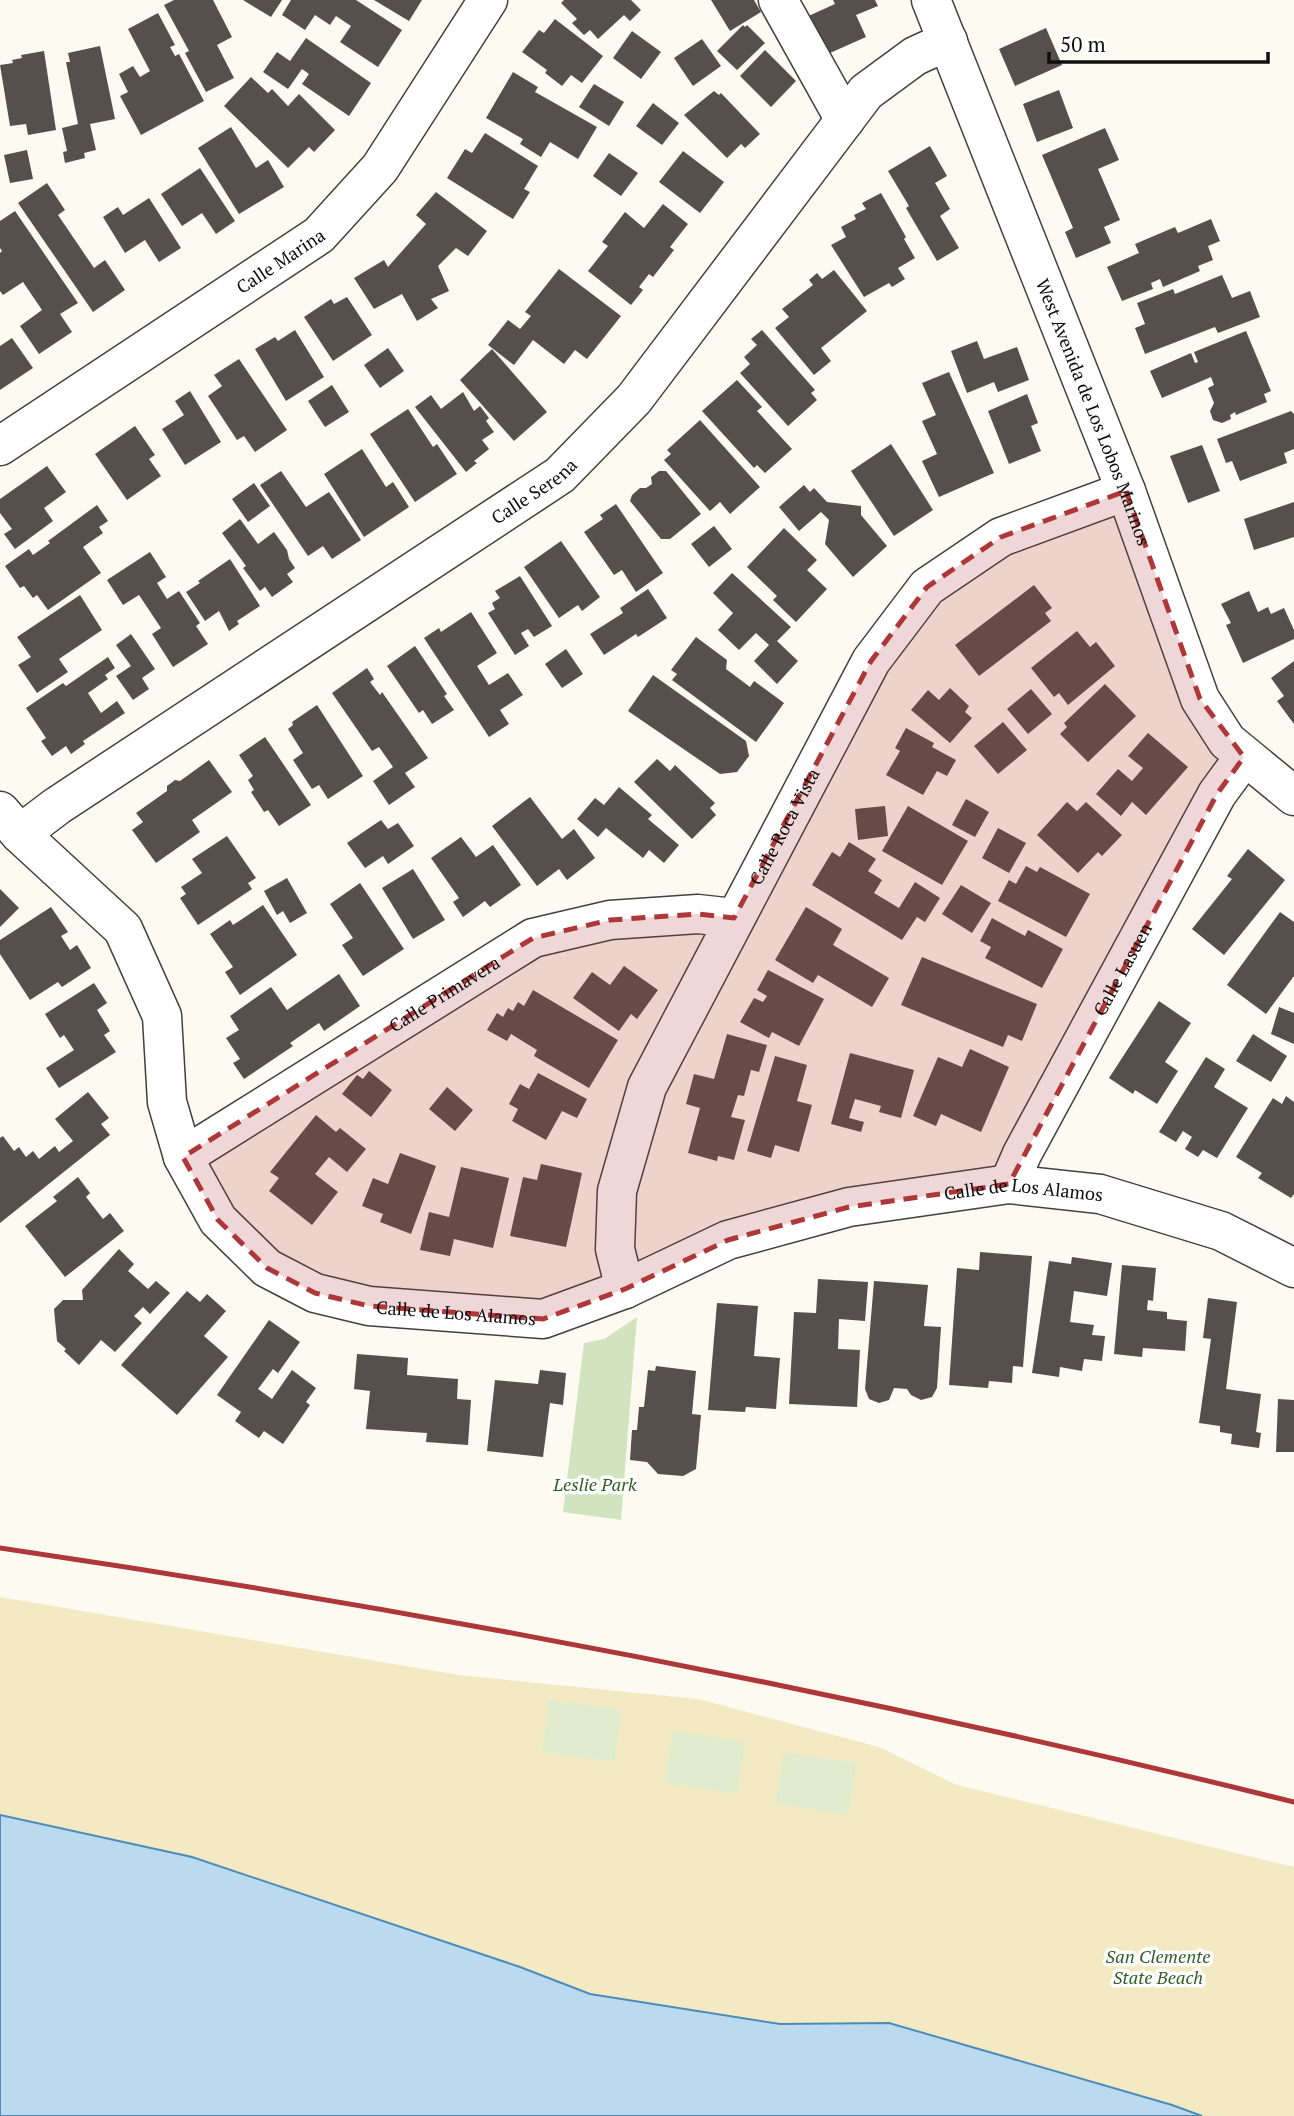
<svg xmlns="http://www.w3.org/2000/svg" width="1294" height="2116" viewBox="0 0 1294 2116" font-family="'PT Serif',serif">
	<rect width="100%" height="100%" fill="#fdfbf1"/>
	<polygon fill="#d1e4bf" points="637,1317 621,1520 563,1512 584,1343 604,1339"/>
	<polygon fill="#f3eac3" points="0,1597 459,1675 698,1699 879,1747 957,1785 1294,1867 1294,2116 1202,2116 1172,2105 889,2023 780,2024 590,1994 520,1967 192,1857 0,1815"/>
	<g fill="#e1eccf">
		<polygon points="549,1700 622,1710 614,1762 542,1752"/>
		<polygon points="673,1731 745,1742 737,1794 665,1783"/>
		<polygon points="784,1752 856,1763 848,1815 776,1804"/>
	</g>
	<polygon fill="#bcdaef" stroke="#4c8cbd" stroke-width="2" points="0,1815 192,1857 520,1967 590,1994 780,2024 889,2023 1172,2105 1202,2116 0,2116"/>
	<g fill="#56504c">
		<polygon points="174,0 213,0 232,37 217,45 234,78 206,92 185,53 189,51 164,5"/>
		<polygon points="243,0 282,0 271,17"/>
		<polygon points="291,0 356,0 402,30 378,67 340,42 351,26 336,16 330,25 315,15 305,30 282,15"/>
		<polygon points="374,0 422,0 409,21"/>
		<polygon points="564,0 631,0 641,10 630,21 624,15 598,39 590,30 584,35 572,23 577,19 561,3"/>
		<polygon points="711,0 754,0 761,12 730,31"/>
		<polygon points="833,0 875,0 878,6 856,15 866,37 821,57 804,18 835,4"/>
		<polygon points="158,13 175,45 170,47 175,56 179,54 204,101 141,135 120,96 128,92 119,74 133,66 140,77 150,71 128,29"/>
		<polygon points="555,19 603,56 582,83 571,75 562,86 545,73 547,70 522,52 539,30 544,33"/>
		<polygon points="743,25 745,27 747,25 765,43 737,70 717,51"/>
		<polygon points="1046,28 1062,65 1015,86 999,49"/>
		<polygon points="632,31 661,52 641,79 613,58"/>
		<polygon points="306,38 371,83 349,116 302,84 309,74 302,69 288,89 263,72 277,52 290,61"/>
		<polygon points="702,39 721,66 693,86 674,58"/>
		<polygon points="100,46 115,119 90,124 96,150 84,153 85,158 65,163 63,152 67,151 62,128 78,124 66,62 70,62 68,53"/>
		<polygon points="765,50 796,81 771,107 740,76"/>
		<polygon points="44,51 56,130 28,135 26,124 10,126 0,65 13,63 12,60 22,58 21,55"/>
		<polygon points="513,72 538,87 535,92 597,127 578,159 550,142 541,157 520,144 523,139 486,118"/>
		<polygon points="251,77 268,93 272,89 288,106 299,94 335,130 314,152 309,147 288,168 224,106"/>
		<polygon points="594,84 624,102 609,126 579,107"/>
		<polygon points="1059,90 1073,128 1037,142 1023,104"/>
		<polygon points="714,91 719,95 721,93 760,134 745,148 741,144 727,158 684,115"/>
		<polygon points="653,103 679,123 662,145 636,126"/>
		<polygon points="231,127 256,168 268,160 284,187 239,214 198,148"/>
		<polygon points="1105,128 1119,160 1098,169 1120,220 1104,227 1111,243 1076,258 1065,232 1073,228 1042,155"/>
		<polygon points="485,133 538,166 524,189 530,192 513,219 447,178 465,149 472,153"/>
		<polygon points="930,146 947,176 935,183 950,209 940,216 959,248 937,261 906,208 909,206 888,171"/>
		<polygon points="27,150 33,179 10,183 4,155"/>
		<polygon points="683,151 724,182 700,213 659,182"/>
		<polygon points="609,153 638,173 621,196 593,176"/>
		<polygon points="200,168 235,221 216,234 202,213 182,226 161,194"/>
		<polygon points="47,183 65,210 58,215 94,268 105,260 125,290 93,312 18,203"/>
		<polygon points="436,192 487,231 468,256 456,248 438,266 449,291 431,299 438,308 417,321 402,294 374,309 354,278 384,260 388,267 426,224 416,215"/>
		<polygon points="881,193 906,237 904,239 915,258 898,268 905,279 892,287 889,283 864,297 831,245 846,237 841,227 856,219 854,215 866,209 862,203"/>
		<polygon points="149,198 181,248 159,262 145,240 125,253 103,217 118,207 123,215"/>
		<polygon points="663,204 688,224 670,247 674,250 653,277 649,274 639,287 643,290 631,305 588,271 608,246 602,242 625,212 644,228"/>
		<polygon points="15,211 78,303 60,314 72,332 39,354 20,326 42,310 23,282 3,295 0,291 0,253 2,251 0,248 0,221"/>
		<polygon points="1211,219 1220,241 1208,246 1213,260 1198,266 1200,271 1163,287 1160,279 1151,283 1153,289 1122,301 1107,267 1139,253 1135,244 1175,227 1178,233"/>
		<polygon points="559,269 621,316 587,359 575,350 564,364 533,340 514,365 488,345 508,320 520,329 531,316 525,312"/>
		<polygon points="834,270 867,311 821,348 831,361 814,375 775,328 789,317 782,309 813,285 809,280 817,273 822,279"/>
		<polygon points="1222,275 1232,298 1250,291 1260,317 1218,333 1215,327 1145,354 1135,328 1145,324 1137,303 1173,289 1175,294"/>
		<polygon points="347,297 372,335 333,361 304,317 331,299 334,304"/>
		<polygon points="295,330 324,377 286,401 255,349 275,337 278,341"/>
		<polygon points="762,330 815,390 811,393 817,400 788,426 740,373 750,364 744,357 757,345 751,339"/>
		<polygon points="1246,331 1271,391 1264,394 1267,402 1236,415 1235,412 1230,415 1231,419 1222,423 1213,420 1210,411 1214,403 1208,388 1214,385 1211,377 1162,398 1150,371 1191,353 1195,363 1198,362 1194,352"/>
		<polygon points="12,338 33,368 0,390 0,346"/>
		<polygon points="977,341 984,359 1017,347 1029,380 998,392 994,382 967,393 951,351"/>
		<polygon points="388,348 404,371 380,388 364,365"/>
		<polygon points="492,349 547,412 514,441 460,380"/>
		<polygon points="239,359 287,430 255,452 244,436 237,440 208,396 222,386 214,375"/>
		<polygon points="949,372 994,473 939,497 922,461 937,454 922,421 936,415 922,383"/>
		<polygon points="737,380 762,407 757,411 792,449 765,473 757,465 754,468 702,411"/>
		<polygon points="332,385 349,412 325,427 308,401"/>
		<polygon points="190,391 221,442 185,465 162,429 184,415 175,401"/>
		<polygon points="463,392 474,411 480,406 489,418 486,421 494,432 482,440 489,449 474,461 477,463 466,472 415,407 431,395 441,409"/>
		<polygon points="1027,394 1038,423 1031,426 1041,451 1009,464 988,411"/>
		<polygon points="408,409 433,447 437,444 457,474 415,502 370,434"/>
		<polygon points="1291,411 1294,414 1294,449 1284,453 1287,463 1240,481 1232,461 1226,463 1217,439"/>
		<polygon points="700,420 760,487 730,514 720,502 710,511 664,460 671,454 667,450"/>
		<polygon points="135,426 155,455 149,459 161,476 127,500 95,454"/>
		<polygon points="891,444 933,510 894,536 851,471"/>
		<polygon points="1202,445 1220,491 1188,503 1170,456"/>
		<polygon points="362,449 386,487 393,482 409,507 364,537 324,474"/>
		<polygon points="47,466 66,492 44,508 53,521 15,549 4,534 12,529 0,513 0,499"/>
		<polygon points="281,471 306,507 329,492 361,540 332,559 323,546 308,556 260,485"/>
		<polygon points="659,471 666,471 701,514 670,539 661,539 630,501 632,495 640,488 646,488 652,484 651,477"/>
		<polygon points="254,483 270,506 248,522 232,499"/>
		<polygon points="804,485 810,492 814,488 827,502 861,506 861,515 887,546 853,577 825,544 829,520 821,512 799,531 779,507"/>
		<polygon points="1294,502 1294,537 1254,550 1244,519"/>
		<polygon points="616,504 663,573 636,592 622,570 614,575 584,532 603,519 600,515"/>
		<polygon points="97,505 108,521 99,527 103,533 83,547 101,573 48,610 37,595 33,598 24,586 20,588 5,566 29,549 33,555 50,543 48,541"/>
		<polygon points="240,519 258,544 274,532 287,550 289,559 295,568 287,574 293,582 272,597 265,587 260,591 243,568 246,566 222,533"/>
		<polygon points="714,526 732,549 709,567 691,544"/>
		<polygon points="784,528 817,560 807,570 827,589 796,622 773,600 777,596 747,567"/>
		<polygon points="561,541 600,597 582,611 578,605 559,618 524,567"/>
		<polygon points="150,552 166,577 157,583 167,599 179,591 200,623 196,626 208,644 173,667 152,634 161,628 139,595 123,605 107,580"/>
		<polygon points="230,559 260,606 237,621 239,624 229,631 219,611 205,621 186,592 200,583 198,581"/>
		<polygon points="732,573 791,627 777,641 798,661 777,684 754,661 769,645 756,633 739,650 718,630 733,613 713,593"/>
		<polygon points="520,576 552,626 534,637 528,629 521,633 529,646 515,655 488,613 495,609 492,603 500,598 495,591"/>
		<polygon points="1034,585 1052,608 1045,613 1051,621 979,676 955,645"/>
		<polygon points="648,589 667,618 638,637 636,634 604,655 590,634 623,613 620,608"/>
		<polygon points="1249,591 1258,612 1268,607 1271,614 1284,608 1294,630 1294,639 1243,663 1226,625 1231,623 1221,604"/>
		<polygon points="80,595 102,630 59,659 68,672 37,693 18,665 31,657 17,637"/>
		<polygon points="471,612 497,653 477,666 489,685 508,673 523,695 500,710 509,724 489,737 424,638 439,628 441,632"/>
		<polygon points="1077,631 1090,647 1096,642 1115,666 1068,705 1059,693 1054,697 1031,668"/>
		<polygon points="131,634 155,669 142,678 149,689 133,700 116,676 131,666 116,645"/>
		<polygon points="696,637 727,660 726,669 750,687 754,681 784,703 756,742 672,680 677,674 671,670"/>
		<polygon points="415,646 447,694 444,696 454,710 432,724 423,710 419,713 387,666"/>
		<polygon points="566,649 583,674 562,688 545,664"/>
		<polygon points="108,657 115,668 105,675 108,679 88,693 101,713 117,701 125,713 83,741 85,744 71,754 66,746 52,756 41,741 46,738 26,708 63,683 66,686"/>
		<polygon points="1294,661 1294,724 1277,701 1284,696 1271,678"/>
		<polygon points="367,668 374,679 370,682 380,695 382,692 428,758 405,773 415,787 389,805 373,781 393,767 379,747 372,751 332,693"/>
		<polygon points="653,675 746,741 749,756 737,772 720,774 628,711"/>
		<polygon points="1105,684 1136,716 1088,762 1060,734 1067,727 1064,723"/>
		<polygon points="950,688 969,706 965,712 972,718 950,743 911,710 928,690 939,700"/>
		<polygon points="1031,689 1052,714 1028,734 1007,709"/>
		<polygon points="317,705 363,776 328,799 319,785 312,789 293,760 303,753 288,729 293,725 292,722"/>
		<polygon points="1003,722 1027,750 998,774 974,746"/>
		<polygon points="906,728 934,743 932,747 956,760 947,776 937,771 923,795 886,775 900,751 895,748"/>
		<polygon points="1148,733 1188,767 1146,815 1132,802 1121,816 1096,794 1118,769 1132,781 1143,768 1128,756"/>
		<polygon points="265,737 311,805 279,826 268,810 264,812 251,792 254,790 248,780 253,776 239,755"/>
		<polygon points="657,759 670,771 675,765 715,803 710,808 716,815 692,839 634,782"/>
		<polygon points="209,760 232,792 192,820 200,832 156,863 132,830 143,822 136,813 167,791 167,786 175,780 180,781"/>
		<polygon points="619,787 652,815 648,819 679,845 664,863 649,850 643,858 606,828 598,837 577,819 595,798 604,805"/>
		<polygon points="530,797 562,839 574,829 595,858 567,880 559,869 537,886 492,826"/>
		<polygon points="966,799 989,812 975,837 952,825"/>
		<polygon points="1067,802 1077,811 1086,802 1122,835 1102,856 1098,852 1078,873 1037,835"/>
		<polygon points="885,806 888,836 858,840 855,809"/>
		<polygon points="908,806 968,841 942,885 882,851"/>
		<polygon points="381,820 388,829 398,823 414,846 388,864 383,856 365,868 347,843"/>
		<polygon points="998,828 1026,843 1009,873 982,858"/>
		<polygon points="227,836 256,878 248,883 252,889 198,925 180,898 186,894 181,887 202,873 192,859"/>
		<polygon points="461,837 476,857 493,845 521,885 490,907 485,901 463,917 453,902 459,898 431,858"/>
		<polygon points="849,842 876,859 868,871 882,880 874,893 899,908 915,882 940,898 925,922 917,917 902,940 812,885 832,852 840,857"/>
		<polygon points="1248,849 1285,880 1224,955 1192,929 1232,879 1227,876"/>
		<polygon points="1026,866 1037,872 1040,867 1090,894 1066,937 998,901 1009,880 1016,884"/>
		<polygon points="413,869 445,920 413,939 382,888"/>
		<polygon points="287,878 307,913 290,923 283,911 277,915 264,891"/>
		<polygon points="360,883 404,949 363,976 342,945 353,938 330,904"/>
		<polygon points="961,885 991,903 972,933 942,914"/>
		<polygon points="0,889 19,908 0,927"/>
		<polygon points="263,905 297,955 240,995 225,972 233,967 210,934 230,920 233,925"/>
		<polygon points="51,907 68,932 61,936 70,950 77,945 91,968 62,987 58,982 30,1000 0,954 0,940"/>
		<polygon points="806,907 842,929 833,945 889,978 872,1007 818,975 813,983 775,960"/>
		<polygon points="1280,912 1294,922 1294,976 1266,1014 1227,985"/>
		<polygon points="992,918 1025,936 1028,930 1063,949 1042,988 985,958 991,947 980,941"/>
		<polygon points="922,957 1037,1004 1022,1041 1008,1035 1003,1047 901,1005"/>
		<polygon points="624,966 658,990 637,1019 631,1014 619,1031 573,998 592,972 610,985"/>
		<polygon points="768,970 824,999 799,1046 772,1032 769,1038 740,1022 754,998 763,1002 767,996 757,990"/>
		<polygon points="339,974 360,1006 324,1031 319,1023 290,1043 293,1046 244,1079 233,1063 240,1059 226,1038 239,1030 230,1016 271,987 287,1010"/>
		<polygon points="94,983 107,1003 97,1010 110,1031 104,1035 116,1052 59,1088 46,1068 74,1050 64,1035 60,1038 45,1014"/>
		<polygon points="533,990 618,1040 589,1088 534,1056 537,1050 511,1034 507,1041 487,1030 497,1013 503,1017 508,1008 513,1011 518,1002 524,1006"/>
		<polygon points="1159,1001 1191,1023 1165,1062 1178,1071 1157,1104 1135,1090 1133,1094 1109,1078"/>
		<polygon points="1279,1007 1294,1013 1294,1044 1271,1034"/>
		<polygon points="727,1034 767,1045 759,1072 751,1070 744,1096 738,1095 731,1117 745,1120 734,1160 718,1156 717,1161 688,1153 700,1108 686,1104 694,1074 714,1079"/>
		<polygon points="1253,1034 1287,1056 1271,1082 1236,1061"/>
		<polygon points="970,1049 1009,1067 981,1132 941,1114 936,1126 913,1116 938,1057 962,1067"/>
		<polygon points="850,1053 914,1070 901,1118 879,1112 881,1106 855,1099 849,1118 864,1122 861,1132 831,1124"/>
		<polygon points="775,1056 807,1065 797,1101 812,1105 799,1152 775,1145 771,1158 747,1151"/>
		<polygon points="1206,1057 1225,1069 1214,1087 1248,1108 1217,1158 1203,1150 1198,1157 1185,1149 1192,1137 1183,1131 1176,1142 1159,1132"/>
		<polygon points="369,1071 392,1090 371,1117 342,1094 357,1075 363,1079"/>
		<polygon points="538,1073 587,1099 577,1118 562,1111 546,1140 512,1121 518,1109 509,1104 520,1084 529,1089"/>
		<polygon points="447,1087 473,1110 455,1131 429,1109"/>
		<polygon points="88,1092 109,1118 101,1124 110,1135 0,1223 0,1138 3,1136 14,1151 19,1147 26,1157 33,1151 39,1159 55,1146 59,1152 73,1141 55,1119"/>
		<polygon points="1286,1096 1294,1102 1294,1194 1291,1198 1258,1178 1262,1173 1236,1157 1273,1098 1282,1104"/>
		<polygon points="316,1115 336,1132 340,1128 366,1149 347,1172 329,1157 315,1174 338,1192 312,1225 269,1191 279,1178 270,1172"/>
		<polygon points="400,1153 436,1166 411,1234 380,1222 383,1214 362,1206 373,1178 388,1184"/>
		<polygon points="541,1164 582,1173 566,1247 510,1236 523,1177 537,1180"/>
		<polygon points="461,1167 509,1178 493,1248 454,1239 450,1256 420,1250 429,1212 449,1217"/>
		<polygon points="78,1177 90,1193 86,1197 103,1219 110,1213 124,1231 65,1277 25,1226 57,1201 53,1197"/>
		<polygon points="119,1249 134,1264 128,1271 148,1289 156,1281 170,1293 150,1314 143,1307 134,1316 142,1323 115,1352 101,1340 79,1365 64,1351 66,1349 57,1341 54,1309 63,1300 83,1300 82,1290"/>
		<polygon points="980,1252 1032,1256 1023,1367 1013,1366 1012,1383 989,1381 988,1388 949,1385 957,1268 979,1270"/>
		<polygon points="1072,1257 1112,1263 1107,1296 1074,1291 1070,1322 1094,1325 1092,1335 1105,1336 1102,1361 1084,1359 1082,1371 1060,1367 1059,1377 1032,1373 1049,1261 1071,1264"/>
		<polygon points="1122,1265 1156,1268 1153,1301 1148,1300 1147,1310 1167,1312 1167,1319 1187,1321 1185,1351 1143,1348 1142,1357 1114,1354"/>
		<polygon points="818,1279 868,1282 865,1321 839,1319 838,1349 860,1350 857,1407 789,1404 794,1312 816,1313"/>
		<polygon points="874,1281 928,1285 924,1326 941,1327 937,1388 932,1397 921,1400 911,1395 907,1389 894,1388 889,1400 879,1403 869,1399 865,1389"/>
		<polygon points="187,1291 200,1302 207,1294 226,1311 204,1336 228,1357 177,1415 121,1365"/>
		<polygon points="1208,1298 1237,1302 1226,1389 1261,1394 1256,1432 1261,1433 1259,1448 1231,1444 1232,1434 1220,1432 1220,1426 1199,1423 1211,1339 1203,1338"/>
		<polygon points="717,1303 758,1306 754,1356 780,1358 776,1409 746,1407 745,1412 708,1410"/>
		<polygon points="269,1320 300,1342 278,1373 273,1369 258,1389 272,1399 292,1370 316,1388 306,1402 310,1405 283,1444 264,1431 259,1438 235,1421 241,1412 217,1395"/>
		<polygon points="357,1354 408,1358 407,1375 458,1379 457,1399 471,1400 468,1445 426,1442 427,1433 366,1429 370,1391 354,1389"/>
		<polygon points="656,1366 696,1371 692,1414 701,1415 696,1469 683,1476 658,1474 647,1462 630,1460 632,1430 637,1430 639,1407 644,1407 648,1370 655,1371"/>
		<polygon points="540,1370 566,1373 563,1405 550,1403 543,1457 487,1451 495,1380 538,1384"/>
		<polygon points="1278,1399 1294,1400 1294,1452 1276,1452"/>
	</g>
	<g fill="none" stroke-linecap="round" stroke-linejoin="round">
		<g stroke="#414141" stroke-width="41">
			<g id="minor">
				<polyline points="778,0 845,120"/>
				<path id="s1" d="M931,0L1126,491L1200,699L1227,741L1294,796"/>
				<path id="s2" d="M0,446L319,235L380,168L488,0"/>
				<path id="s3" d="M0,811L20,834L123,929L162,1016L167,1102L183,1157L218,1220L267,1268L315,1293L369,1306L543,1319L625,1289L728,1240L849,1207L1009,1184L1100,1194L1221,1231L1294,1268"/>
				<path id="s4" d="M20,834L57,806L560,475L634,399L866,92L915,56L948,41"/>
				<path id="s5" d="M183,1157L533,938L610,920L698,914L734,918"/>
				<path id="s6" d="M1009,1184L1022,1154L1217,794L1244,757"/>
				<path id="s7" d="M625,1289L615,1249L617,1191L647,1087L871,661L927,587L1001,537L1126,491"/>
			</g>
		</g>
		<use href="#minor" stroke="#fff" stroke-width="38"/>
		<path stroke="#ad3739" stroke-width="5" d="M0,1548C435,1612 867,1696 1294,1802"/>
	</g>
	<path fill="#ad3739" fill-opacity="0.2" stroke="#ad3739" stroke-width="5" stroke-dasharray="14 9" stroke-linejoin="round" d="M1126,491L1200,699L1244,757L1217,794L1009,1184L849,1207L728,1240L625,1289L543,1319L369,1306L315,1293L267,1268L218,1220L183,1157L533,938L610,920L698,914L734,918L871,661L927,587L1001,537Z"/>
	<g text-anchor="middle" dominant-baseline="central" stroke-width="7" stroke-linejoin="round" paint-order="stroke">
		<g font-size="18" fill="#0e0e0e" stroke="#fff">
			<text stroke="none"><textPath href="#s2" startOffset="336">Calle Marina</textPath></text>
			<text stroke="none"><textPath href="#s1" startOffset="443">West Avenida de Los Lobos Marinos</textPath></text>
			<text stroke="none"><textPath href="#s4" startOffset="618">Calle Serena</textPath></text>
			<text stroke="none"><textPath href="#s7" startOffset="502">Calle Roca Vista</textPath></text>
			<text stroke="none"><textPath href="#s6" startOffset="243">Calle Lasuen</textPath></text>
			<text stroke="none"><textPath href="#s5" startOffset="308">Calle Primavera</textPath></text>
			<text stroke="none"><textPath href="#s3" startOffset="1337">Calle de Los Alamos</textPath></text>
			<text stroke="none"><textPath href="#s3" startOffset="747">Calle de Los Alamos</textPath></text>
		</g>
		<g font-size="18" font-style="italic" fill="#305e26" stroke="#fff">
			<text x="595" y="1484">Leslie Park</text>
			<text x="1158" y="1956">San Clemente<tspan x="1158" dy="21">State Beach</tspan></text>
		</g>
	</g>
	<path d="M1049 52v10h219v-10" fill="none" stroke="#0e0e0e" stroke-width="3.5"/>
	<text x="1060" y="52" font-size="21" fill="#0e0e0e" stroke="#ffffff" stroke-width="5" paint-order="stroke">50 m</text>
</svg>
